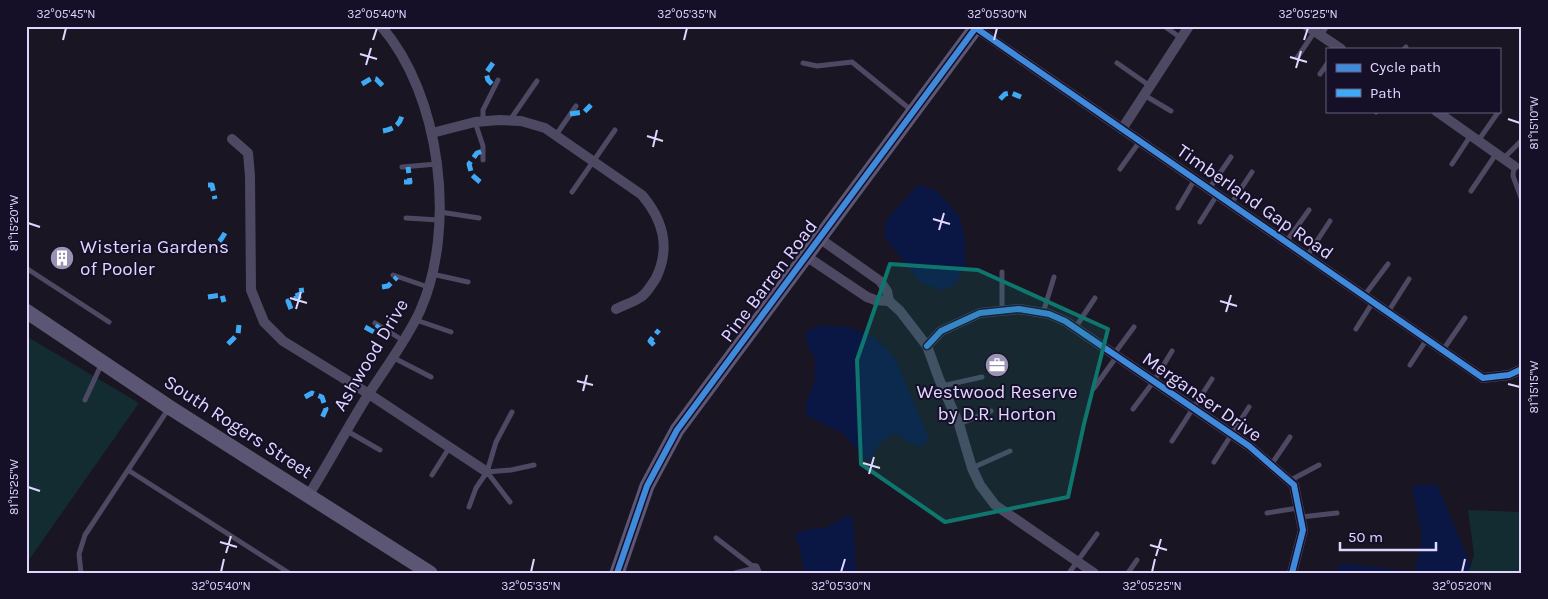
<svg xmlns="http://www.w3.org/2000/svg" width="1548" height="599" viewBox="0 0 1548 599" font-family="Karla,sans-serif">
	<rect width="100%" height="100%" fill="#191522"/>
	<g fill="#132c31">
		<polygon points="26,336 139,403 26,564"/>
		<polygon points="1468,510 1522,512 1522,573 1468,573 1474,555"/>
	</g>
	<g fill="#0a1745">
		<polygon points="918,185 937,191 960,217 965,242 966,264 955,285 941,290 921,283 884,236 887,219"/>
		<path d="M820,325L849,327L872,336L894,356L929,438L922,446L911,444L896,433C881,439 875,448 870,463L842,433L806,415V404L815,379V357L808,347L805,333Z"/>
		<polygon points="1437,484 1471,566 1466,573 1336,573 1341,563 1415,572 1422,538 1412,486"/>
		<polygon points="849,514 853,521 856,573 808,573 804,570 800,549 795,535 804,530 825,528"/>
	</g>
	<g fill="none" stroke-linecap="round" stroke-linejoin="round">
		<g stroke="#4e4963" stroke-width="5">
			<polyline points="1164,26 1181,38"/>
			<polyline points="1321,35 1327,26"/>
			<polyline points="1404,49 1406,47"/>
			<polyline points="1297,58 1315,31"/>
			<polyline points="803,63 817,66 852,62 911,110"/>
			<polyline points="1117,63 1150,86"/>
			<polyline points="1320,74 1327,64"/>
			<polyline points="1144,95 1171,111"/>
			<polyline points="1376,112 1377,111"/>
			<polyline points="510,120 537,81"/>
			<polyline points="483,121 483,110 498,80"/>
			<polyline points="475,122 483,146 483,160"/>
			<polyline points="556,135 576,106"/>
			<polyline points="1478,141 1499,111"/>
			<polyline points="1503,159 1522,140"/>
			<polyline points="1452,164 1471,135"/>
			<polyline points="1522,166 1514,166 1513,176 1522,200"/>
			<polyline points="402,167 437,164"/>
			<polyline points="1120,169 1140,141"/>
			<polyline points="1209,189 1231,157"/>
			<polyline points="1471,191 1496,154"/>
			<polyline points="572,192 615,130"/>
			<polyline points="1231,204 1252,172"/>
			<polyline points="1178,208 1195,179"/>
			<polyline points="440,212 479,218"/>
			<polyline points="406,218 439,220"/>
			<polyline points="1200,222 1217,195"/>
			<polyline points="1286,242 1309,210"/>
			<polyline points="1307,256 1330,221"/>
			<polyline points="26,268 109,322"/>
			<polyline points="432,274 468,282"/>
			<polyline points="393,275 428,287"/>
			<polyline points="1364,296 1388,264"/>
			<polyline points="1002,310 1002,272"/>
			<polyline points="1388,312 1409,279"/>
			<polyline points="1043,313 1054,277"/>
			<polyline points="416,320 451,332"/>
			<polyline points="375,323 404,341"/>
			<polyline points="1075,328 1095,298"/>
			<polyline points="1356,329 1373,302"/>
			<polyline points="1443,350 1465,318"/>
			<polyline points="1114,354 1134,327"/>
			<polyline points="394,358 431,377"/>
			<polyline points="1410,365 1427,339"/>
			<polyline points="942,386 982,377"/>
			<polyline points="1094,388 1117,356"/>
			<polyline points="85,400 102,363"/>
			<polyline points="1133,409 1154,381 1172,351"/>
			<polyline points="959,424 991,411"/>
			<polyline points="347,431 380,450"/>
			<polyline points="1172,441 1212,379"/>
			<polyline points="1214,462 1249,407"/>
			<polyline points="1271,465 1290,437"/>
			<polyline points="972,468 1010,451"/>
			<polyline points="128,470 289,573"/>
			<polyline points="487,472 511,470 534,465"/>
			<polyline points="487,472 510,502"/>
			<polyline points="432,475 449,448"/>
			<polyline points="1289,481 1319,465"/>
			<polyline points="469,507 476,488 487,472 496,442 512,412"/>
			<polyline points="1267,513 1298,508"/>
			<polyline points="1301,517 1337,513"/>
			<polyline points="716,538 755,568"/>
			<polyline points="81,573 79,554 85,535 169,408"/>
			<polyline points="735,573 755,568"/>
			<polyline points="1069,573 1097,534"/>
			<polyline points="1128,573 1137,560"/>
		</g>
		<g stroke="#4e4963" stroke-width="10">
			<polyline points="1307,26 1341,49"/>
			<polyline points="976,28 1483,378 1509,375 1522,369"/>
			<polyline points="1436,111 1514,166"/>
			<polyline points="1122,129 1189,26"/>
			<path d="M432,133L475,122L499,120L521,121L545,128L642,195C663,220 671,247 656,278C652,284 647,293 641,297C634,302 624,305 616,309"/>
			<polyline points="232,139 248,153 250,176 251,290 264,322 283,341 369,394 487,472"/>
			<polyline points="819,238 880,281 887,291 889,301 900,311 927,346 939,379 959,424 972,468 980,485 995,505 1094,573"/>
			<polyline points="806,256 867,297 875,300 889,301"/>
			<polyline points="927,346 941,331 980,313 1019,309 1049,314 1065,321 1249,446 1294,485 1303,530 1292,573"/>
			<path d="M308,496C329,463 347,428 368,395C386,367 406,341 420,311C457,228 441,95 381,26"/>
			<polyline points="755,568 757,573"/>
		</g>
		<g stroke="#5c5675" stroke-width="15">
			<polyline points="26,311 169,407 430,573"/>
			<polyline points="617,573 647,486 677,430 977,26"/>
		</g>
		<g stroke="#3fa9f5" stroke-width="5" stroke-dasharray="10 5" stroke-linecap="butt">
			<polyline points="493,63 486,73 488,80 494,86"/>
			<polyline points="362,84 372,78 376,79 385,88"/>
			<polyline points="1000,99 1005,94 1011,93 1021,97"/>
			<polyline points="570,114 584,112 591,105"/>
			<path d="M383,131C393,129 399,126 402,116"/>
			<polyline points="404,182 410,182 408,167"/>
			<polyline points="480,182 472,175 469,164 477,153 483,151"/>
			<polyline points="208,185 212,185 215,199"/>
			<path d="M206,247C216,247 220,242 225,233"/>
			<polyline points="382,287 388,286 397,277"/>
			<polyline points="208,297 222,295 224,302"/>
			<polyline points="291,309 288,301 299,297 296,291 304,290"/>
			<polyline points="365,327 374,332 379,325"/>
			<polyline points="228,344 238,334 239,325"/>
			<polyline points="654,345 650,341 659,330"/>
			<polyline points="305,397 312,393 322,397 326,409 322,418"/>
		</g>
		<g stroke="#160f28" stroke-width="9">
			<g id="cycleway">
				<polyline points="976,28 1483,378 1509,375 1522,369"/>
				<polyline points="927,346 941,331 980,313 1019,309 1049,314 1065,321 1249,446 1294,485 1303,530 1292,573"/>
				<polyline points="617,573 647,486 677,430 977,26"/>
			</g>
		</g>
		<use href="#cycleway" stroke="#408adc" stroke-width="6"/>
	</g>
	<path fill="#0f766e" fill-opacity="0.2" stroke="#0f766e" stroke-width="4" stroke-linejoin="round" d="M890,264L978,270L1108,329L1084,424L1068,497L945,522L861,464L857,360Z"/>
	<path fill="none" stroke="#e0d6ff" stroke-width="2" d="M63,40L66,28M373,40L377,28M684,40L687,28M994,40L997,28M1304,40L1308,28M360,54L377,59M1290,57L1307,62M366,65L371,48M1296,68L1301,51M1508,119L1520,123M647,136L663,141M653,147L657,130M933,219L950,224M28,223L40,227M939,230L944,213M290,298L307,303M1220,301L1237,306M296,309L301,292M1226,312L1231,295M577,381L593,385M1508,384L1520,387M583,391L587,375M863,463L880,468M869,474L874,457M28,487L40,491M220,542L237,547M1150,545L1167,550M226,553L231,536M1156,556L1161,539M221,572L224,559M531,572L534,559M841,572L845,559M1152,572L1155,559M1462,572L1465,559"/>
	<defs>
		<g id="building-disc" transform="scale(1.25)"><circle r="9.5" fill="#9a92b2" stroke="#160f28"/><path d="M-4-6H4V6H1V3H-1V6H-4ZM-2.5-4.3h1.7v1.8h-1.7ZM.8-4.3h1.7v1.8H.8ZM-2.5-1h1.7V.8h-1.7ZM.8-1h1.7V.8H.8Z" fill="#fff"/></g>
		<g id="office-disc" transform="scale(1.25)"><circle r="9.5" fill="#9a92b2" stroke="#160f28"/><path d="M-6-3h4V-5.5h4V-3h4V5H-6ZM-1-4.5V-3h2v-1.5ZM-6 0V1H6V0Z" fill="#fff"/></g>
	</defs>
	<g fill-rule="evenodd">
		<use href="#building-disc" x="62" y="258"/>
		<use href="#office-disc" x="997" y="365"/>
	</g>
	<g text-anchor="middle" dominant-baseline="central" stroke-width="4" stroke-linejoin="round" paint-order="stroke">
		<g font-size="19" fill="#e0d6ff" stroke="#160f28">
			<text transform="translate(1255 202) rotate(35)">Timberland Gap Road</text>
			<text transform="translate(769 281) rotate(-53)">Pine Barren Road</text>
			<text transform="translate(371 355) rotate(-59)">Ashwood Drive</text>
			<text transform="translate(1202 397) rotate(35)">Merganser Drive</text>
			<text transform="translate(238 427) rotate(33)">South Rogers Street</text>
		</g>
		<g font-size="19" fill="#e0d6ff" stroke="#160f28" text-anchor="start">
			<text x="80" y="247">Wisteria Gardens<tspan x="80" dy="22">of Pooler</tspan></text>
			<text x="997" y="392" text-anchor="middle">Westwood Reserve<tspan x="997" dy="22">by D.R. Horton</tspan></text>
		</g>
	</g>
	<rect width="1548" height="599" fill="none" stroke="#160f28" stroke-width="55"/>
	<rect x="1326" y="48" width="175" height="65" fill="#160f28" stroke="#675f7e"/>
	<rect x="1336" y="64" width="25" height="8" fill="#408adc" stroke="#675f7e"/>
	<text x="1370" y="72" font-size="15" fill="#e0d6ff">Cycle path</text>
	<rect x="1336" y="89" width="25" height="8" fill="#3fa9f5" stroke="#675f7e"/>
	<text x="1370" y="98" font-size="15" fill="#e0d6ff">Path</text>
	<path d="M1340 542v8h96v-8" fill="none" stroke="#e0d6ff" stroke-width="2.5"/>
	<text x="1348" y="542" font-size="15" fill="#e0d6ff" stroke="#160f28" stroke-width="4" paint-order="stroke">50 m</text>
	<rect x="28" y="28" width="1492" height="544" fill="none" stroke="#e0d6ff" stroke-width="2"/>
	<g font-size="12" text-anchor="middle" fill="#e0d6ff">
		<text x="66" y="18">32°05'45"N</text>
		<text x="377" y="18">32°05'40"N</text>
		<text x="687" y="18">32°05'35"N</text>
		<text x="997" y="18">32°05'30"N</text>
		<text x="1308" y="18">32°05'25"N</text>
		<text transform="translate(1534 123) rotate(-90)" y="4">81°15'10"W</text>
		<text transform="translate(14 223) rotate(-90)" y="4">81°15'20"W</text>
		<text transform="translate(1534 387) rotate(-90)" y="4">81°15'15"W</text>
		<text transform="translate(14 487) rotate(-90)" y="4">81°15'25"W</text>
		<text x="221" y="590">32°05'40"N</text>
		<text x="531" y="590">32°05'35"N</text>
		<text x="841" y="590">32°05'30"N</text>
		<text x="1152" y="590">32°05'25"N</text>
		<text x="1462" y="590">32°05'20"N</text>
	</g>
</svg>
